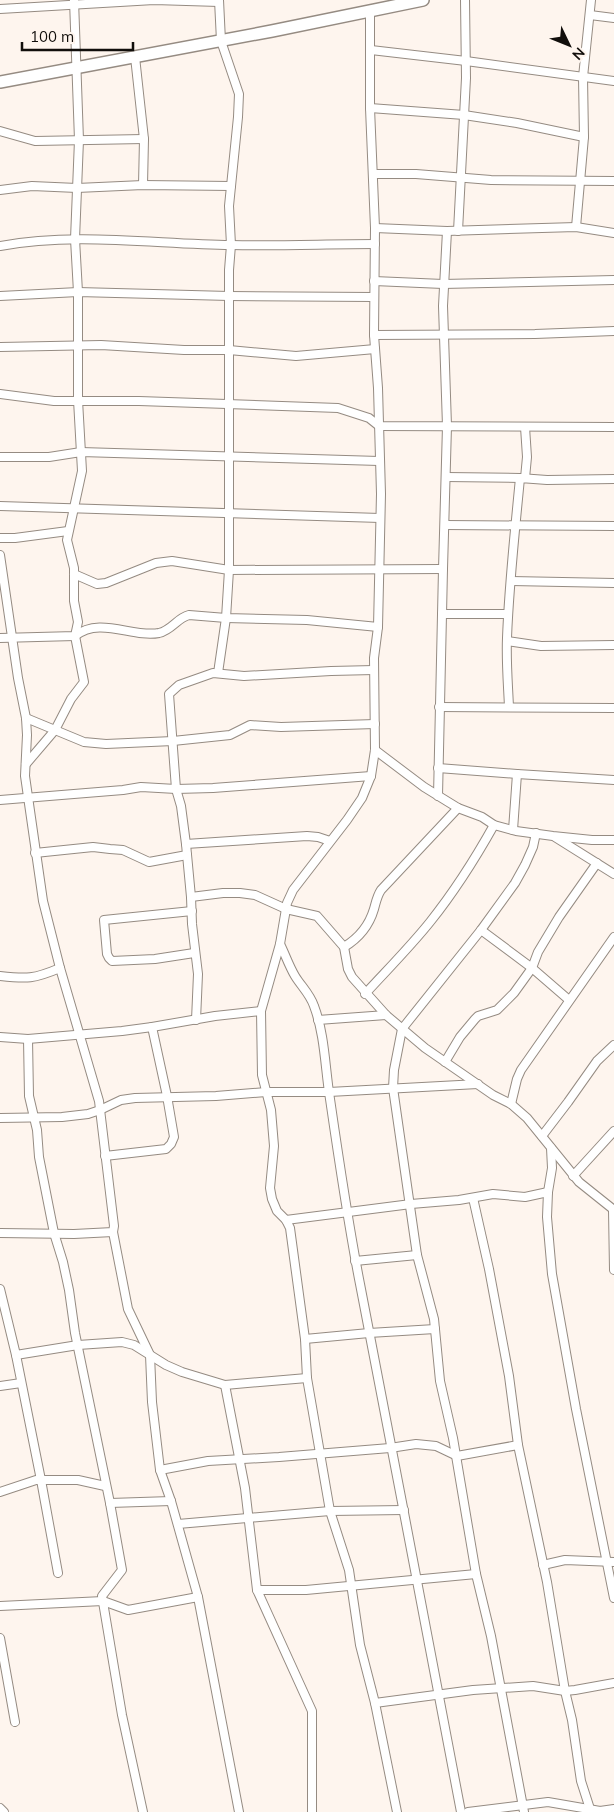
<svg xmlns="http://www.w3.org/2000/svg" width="614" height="1812" viewBox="0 0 614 1812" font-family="Mulish,sans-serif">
	<rect width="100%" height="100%" fill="#fef5ee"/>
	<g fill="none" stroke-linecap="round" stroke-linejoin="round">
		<g stroke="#958b82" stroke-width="10">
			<g id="street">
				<polyline points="0,9 154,0 219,2"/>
				<polyline points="370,12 370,108 375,228 374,335 378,388 381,494 378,627 374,658 375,750 371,776 362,798 347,820 293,890 287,903 280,944 261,1011 262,1075 271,1110 274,1146 270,1188 272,1199 277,1211 286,1220 290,1228 305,1339 307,1378 330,1511 349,1570 360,1645 375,1703 397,1812"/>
				<polyline points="590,15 614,18"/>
				<polyline points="371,50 466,61 614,81"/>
				<polyline points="135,57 144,139 143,185"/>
				<polyline points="370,108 464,115 517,123 584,137"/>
				<polyline points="0,131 35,141 144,139"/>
				<polyline points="374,174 416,174 491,180 614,181"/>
				<polyline points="0,190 32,186 77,188 143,185 231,186"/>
				<polyline points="576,227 584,137 583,77 591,0"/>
				<polyline points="375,228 447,231 576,227 614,233"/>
				<polyline points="458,231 466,78 465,0"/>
				<path d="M0,246C76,232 154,244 231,245C279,246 327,244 375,244"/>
				<polyline points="374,281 443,284 614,280"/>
				<polyline points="0,296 78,292 229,296 374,297"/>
				<polyline points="374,335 535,334 614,331"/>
				<polyline points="0,347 101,345 184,350 229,350 296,356 375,349"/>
				<polyline points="0,394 54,401 139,401 338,408 369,418 379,426 614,427"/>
				<polyline points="0,457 49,457 81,452 379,461"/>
				<polyline points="446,477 520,478"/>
				<polyline points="525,478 527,457 525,427"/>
				<polyline points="0,506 380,518"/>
				<polyline points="445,525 614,526"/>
				<polyline points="0,538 15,538 68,531"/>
				<polyline points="0,555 18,678 26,718 27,735 25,776 43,901 60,968 99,1101 114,1226 113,1232 74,1234 0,1233"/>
				<polyline points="74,574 97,584 106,583 156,563 172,561 229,570 443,569"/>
				<polyline points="511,581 614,583"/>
				<polyline points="442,614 508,614"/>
				<path d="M0,638L75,636C100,616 132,638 159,633C172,630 177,618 189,615L226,618L307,620L378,627"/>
				<polyline points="507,641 541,646 614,645"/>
				<polyline points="218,673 226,618 229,570 229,270 231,245 229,206 238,117 239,94 221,41 219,0"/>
				<polyline points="439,707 614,708"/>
				<path d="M509,707C508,684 506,661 507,638C509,584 515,531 520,478L547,480L614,479"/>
				<polyline points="26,718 84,742 106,744 173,741 230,735 250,725 281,727 375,724"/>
				<polyline points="375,750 424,787 458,808 482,817 494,825 516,831 553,836 592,840 614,840"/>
				<polyline points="26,764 55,730 71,699 84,682 75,636 78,622 74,601 74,568 67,540 82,471 78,400 78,292 75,239 79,140 74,0"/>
				<polyline points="438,768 517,774 614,780"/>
				<polyline points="438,796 443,569 447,426 443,306 447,231"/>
				<polyline points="0,800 123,790 141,787 176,789 213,788 371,776"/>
				<polyline points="513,830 517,774"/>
				<polyline points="555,837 614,874"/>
				<polyline points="186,844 307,836 318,837 330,841"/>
				<polyline points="35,853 93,847 110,849 123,850 149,862 187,855"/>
				<polyline points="191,897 223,893 240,893 255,895 286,909 317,916 344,947 348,969 352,977 386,1015 425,1048 493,1095 511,1104 527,1118 579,1182 614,1210"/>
				<polyline points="192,911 104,920 107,954 109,958 112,961 155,959 194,953"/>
				<polyline points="481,930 532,968 569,1000"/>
				<path d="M280,944C285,954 289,966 295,976C301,986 310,994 314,1006C325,1035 325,1068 330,1099C339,1161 348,1223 360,1284C393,1460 429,1636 461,1812"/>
				<path d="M344,947C359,938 369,926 374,909C376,902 377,896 381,890L458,808"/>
				<path d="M0,976C27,979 34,979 60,968"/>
				<path d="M365,994C387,970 410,947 430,922C454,892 475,859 494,825"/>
				<polyline points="196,1020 198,974 192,924 191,897 186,844 181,806 176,789 169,694 179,685 213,673 244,676 331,671 374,670"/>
				<polyline points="318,1020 386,1015"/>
				<polyline points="0,1037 28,1039 122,1031 152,1027 215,1016 261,1011"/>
				<polyline points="28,1039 29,1096 37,1130 39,1157 54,1233 63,1262 69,1290 75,1333 110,1503 122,1570 102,1596 122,1715 143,1812"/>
				<polyline points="445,1062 460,1037 475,1019 478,1016 497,1010 514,993 532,968 538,952 559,917 597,863"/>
				<polyline points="511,1104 517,1079 521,1070 614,937"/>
				<polyline points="0,1118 62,1117 88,1114 100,1110 121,1100 135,1098 216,1096 266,1092 329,1092 478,1084"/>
				<polyline points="542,1136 568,1102 597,1061 614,1045"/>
				<polyline points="551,1148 552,1168 548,1192 547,1217 552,1274 576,1409 614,1598"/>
				<polyline points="105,1156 166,1149 171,1144 174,1137 167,1096 152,1027"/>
				<polyline points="573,1176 614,1131"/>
				<polyline points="473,1198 489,1269 509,1376 518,1445 547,1582 565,1691 572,1720 581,1781 591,1812"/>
				<polyline points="613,1210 614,1270"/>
				<polyline points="286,1220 411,1204 459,1200 493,1194 525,1197 548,1192"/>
				<polyline points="113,1232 128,1309 150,1355 152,1402 160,1470 171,1501 198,1597 239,1812"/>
				<polyline points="355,1261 417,1255"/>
				<polyline points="0,1289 16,1355 41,1480 58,1573"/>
				<polyline points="305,1339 369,1333 435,1329"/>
				<polyline points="16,1355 78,1345 122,1342 134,1345 166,1365 182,1372 225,1385 307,1378"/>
				<polyline points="225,1385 245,1488 257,1590 312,1711 312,1812"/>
				<polyline points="0,1386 21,1383"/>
				<polyline points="160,1470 208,1461 279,1457 390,1448 416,1444 436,1446 457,1456 518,1445"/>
				<polyline points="0,1492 36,1480 78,1480 105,1486"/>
				<polyline points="110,1503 171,1501"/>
				<polyline points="178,1524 330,1511 404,1510"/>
				<polyline points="543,1565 565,1560 614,1562"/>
				<polyline points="257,1590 306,1590 476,1574"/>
				<polyline points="0,1606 103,1601 128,1610 198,1597"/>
				<polyline points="0,1638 15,1722"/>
				<polyline points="375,1703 473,1690 533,1686 565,1691 575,1690 614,1683"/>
				<polyline points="0,1808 4,1812"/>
				<polyline points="468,1812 548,1802 600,1811 614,1809"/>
				<polyline points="524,1812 491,1636 476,1574 453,1438 440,1381 434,1319 417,1255 393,1088 394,1070 402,1029 481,930 515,883 525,865 533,847 536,833"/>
			</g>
		</g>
		<g stroke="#958b82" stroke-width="14">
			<polyline id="secondary" points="0,82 272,31 423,0"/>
		</g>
		<use href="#street" stroke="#fff" stroke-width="8"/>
		<use href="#secondary" stroke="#fff" stroke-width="11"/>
	</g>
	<g transform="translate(569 45) rotate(133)" stroke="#fef5ee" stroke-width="4" paint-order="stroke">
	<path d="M0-4L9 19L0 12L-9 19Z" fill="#110e0b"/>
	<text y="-8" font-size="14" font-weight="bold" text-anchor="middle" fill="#110e0b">N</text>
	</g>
	<path d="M22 42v8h111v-8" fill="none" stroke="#110e0b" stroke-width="2.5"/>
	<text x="30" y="42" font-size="15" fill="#110e0b" stroke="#fef5ee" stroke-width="4" paint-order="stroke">100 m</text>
</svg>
